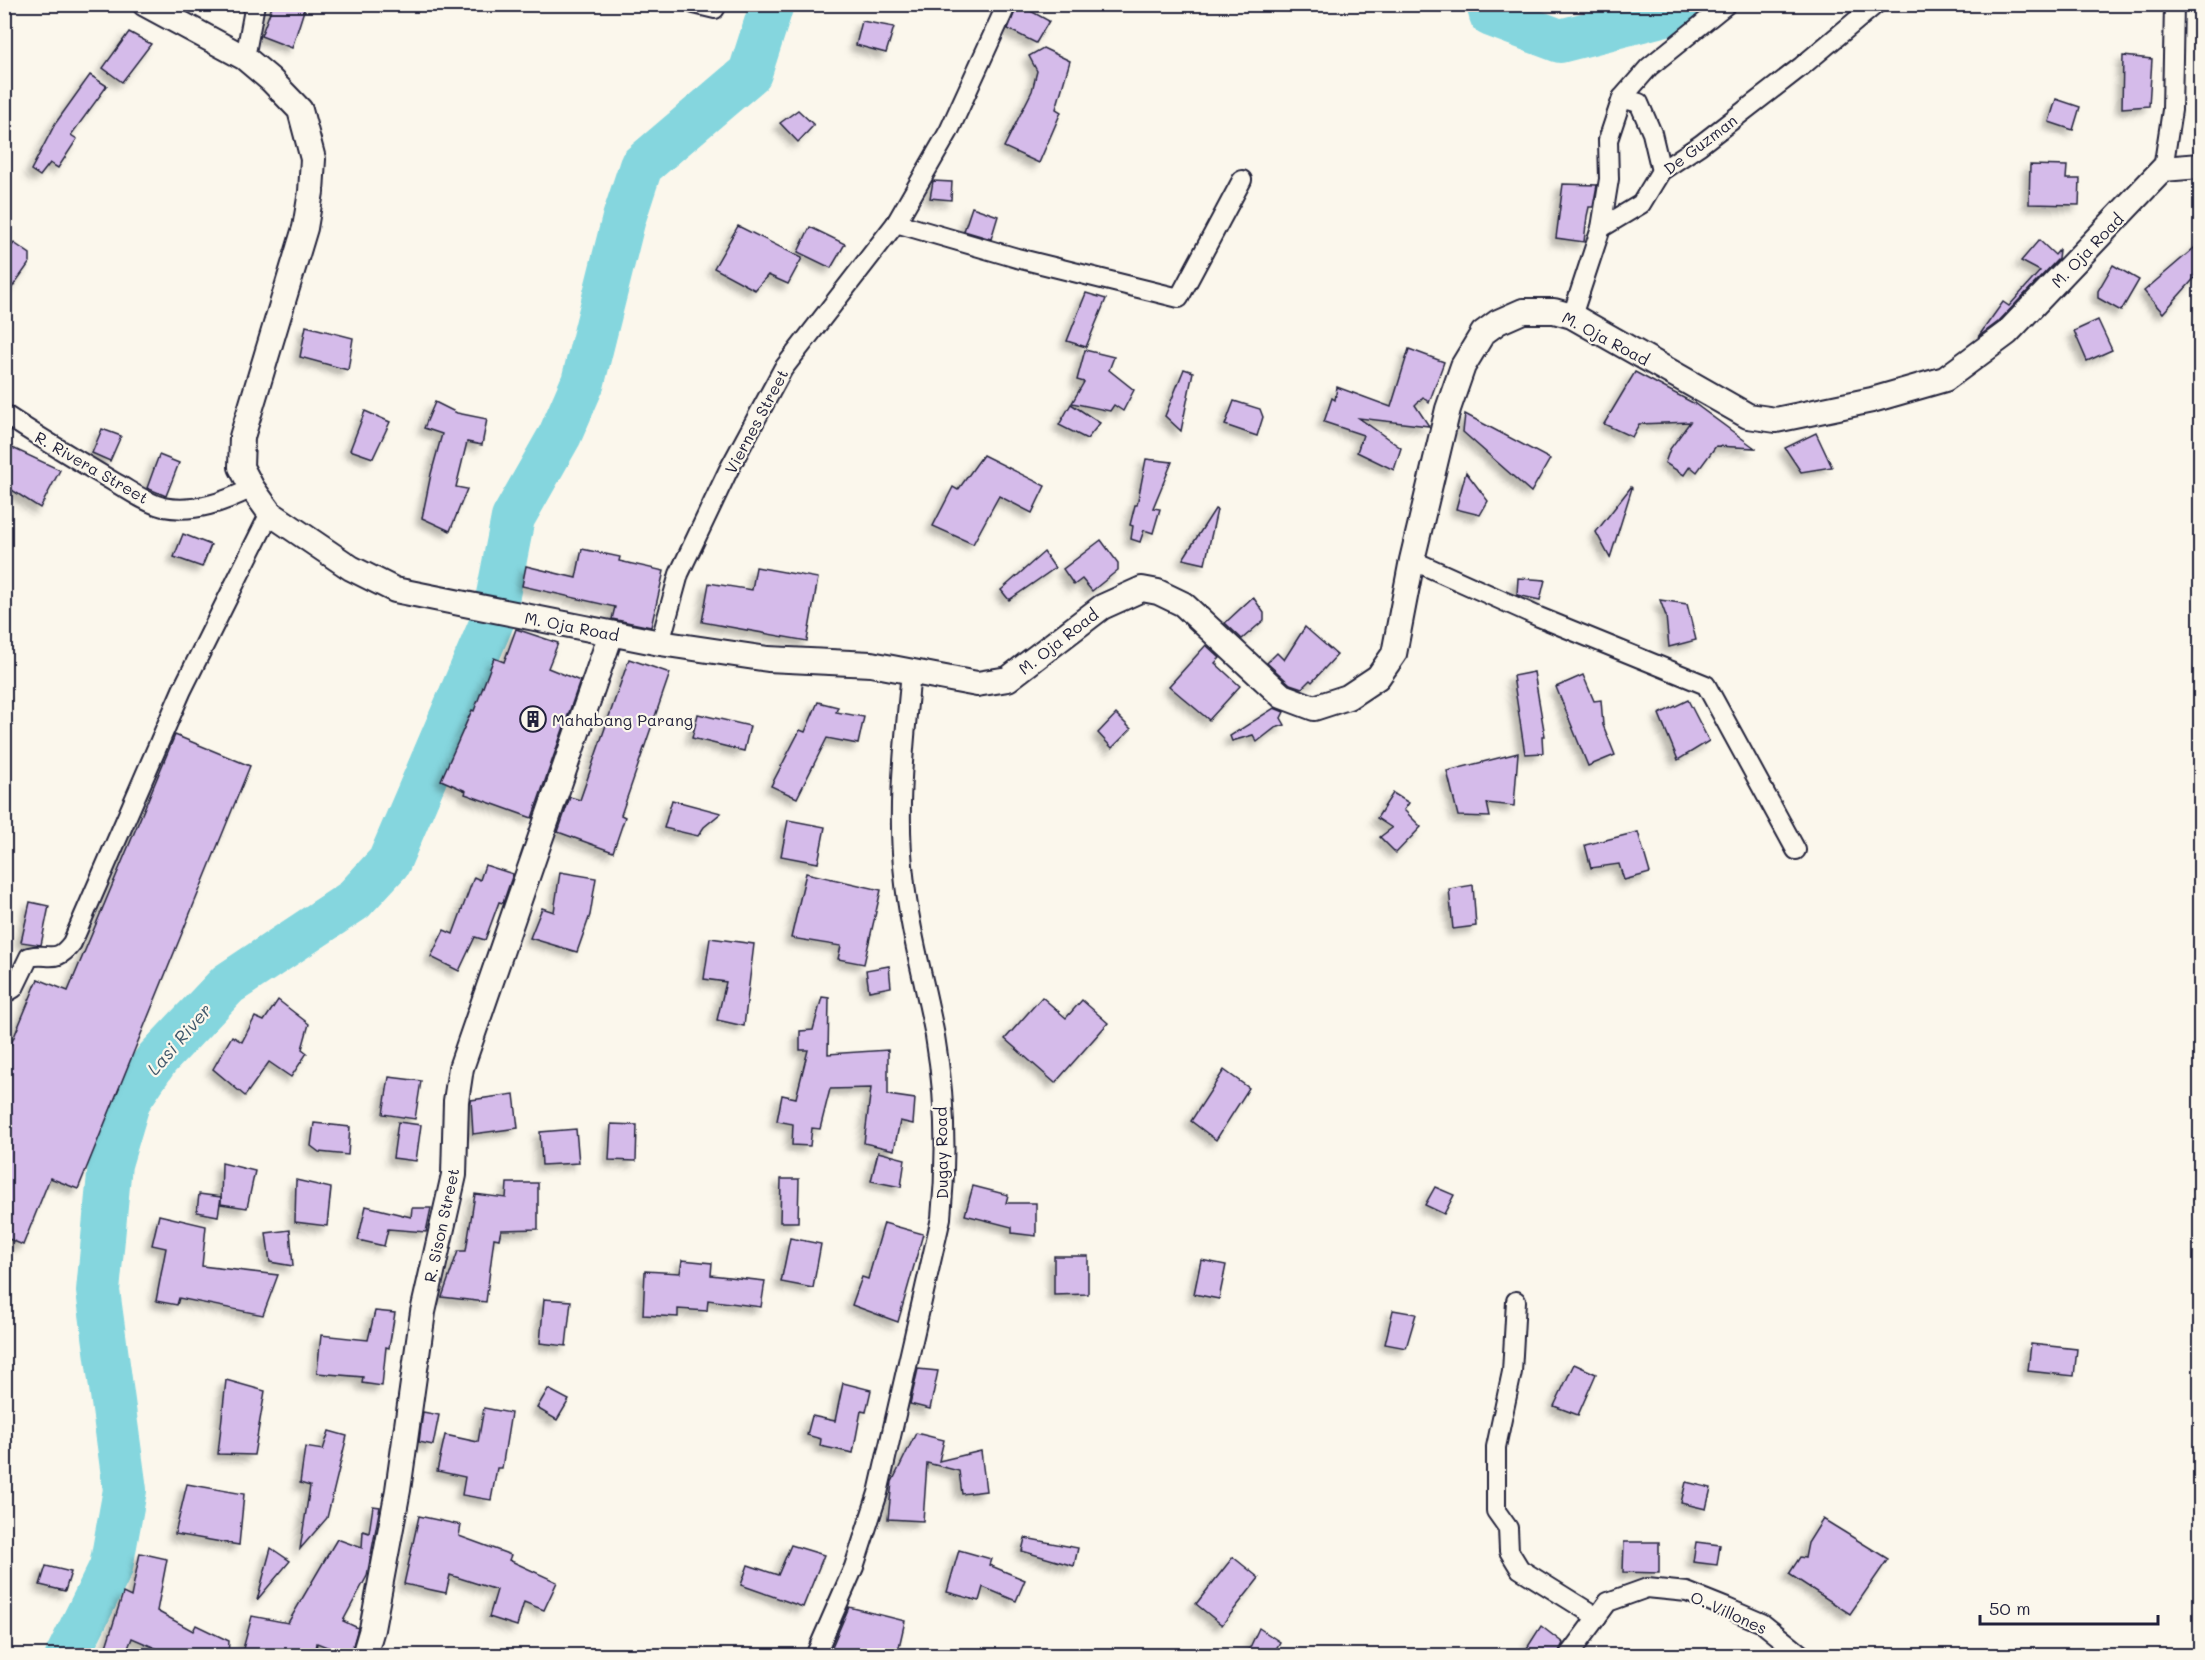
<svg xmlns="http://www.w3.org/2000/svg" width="2205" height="1660" viewBox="0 0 2205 1660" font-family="Mali,sans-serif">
	<defs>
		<filter id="shadow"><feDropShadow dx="-5.5" dy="5.5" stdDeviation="3" flood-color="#0004"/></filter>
	</defs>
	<rect width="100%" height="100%" fill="#fbf7ec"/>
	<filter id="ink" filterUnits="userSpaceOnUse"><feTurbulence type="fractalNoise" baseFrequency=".0167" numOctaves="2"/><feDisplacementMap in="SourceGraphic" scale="12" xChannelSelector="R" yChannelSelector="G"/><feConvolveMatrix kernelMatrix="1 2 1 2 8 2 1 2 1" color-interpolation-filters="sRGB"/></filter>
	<g filter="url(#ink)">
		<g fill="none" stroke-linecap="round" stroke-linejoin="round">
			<g stroke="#85d6de" stroke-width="44">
				<polyline points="1488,4 1491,15 1560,41 1689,8 1692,4"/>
				<polyline points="496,605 513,518 560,435 583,382 624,218 641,166 750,73 772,4"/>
				<polyline points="67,1656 111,1567 125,1490 98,1291 110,1164 129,1100 157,1059 228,984 353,901 389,862 494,617"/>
			</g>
		</g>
		<g fill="#d5bbea" stroke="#22223b" stroke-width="1.5" filter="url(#shadow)">
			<polygon points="273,4 306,4 292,48 261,36"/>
			<polygon points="1018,4 1049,21 1036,43 1008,29"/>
			<polygon points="862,21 894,27 886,53 856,45"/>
			<polygon points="129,32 151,44 122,82 103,68"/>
			<polygon points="1043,48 1070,61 1056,109 1061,112 1039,163 1004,147 1032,91 1037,71 1029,56"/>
			<polygon points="2123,56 2152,59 2149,106 2122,108"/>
			<polygon points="90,75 107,86 71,135 77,139 58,168 50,163 40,176 31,170 55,124"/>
			<polygon points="2056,99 2080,107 2073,130 2049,122"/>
			<polygon points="798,110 814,125 798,142 780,123"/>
			<polygon points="2030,165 2067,166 2066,179 2080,179 2079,205 2029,204"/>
			<polygon points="933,181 952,182 951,200 930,198"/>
			<polygon points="1563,184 1597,185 1593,207 1589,207 1587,216 1584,242 1556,238"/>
			<polygon points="972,207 998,216 991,239 964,231"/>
			<polygon points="738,226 802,258 788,284 768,275 755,290 714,268"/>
			<polygon points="810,227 845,244 831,268 798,252"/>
			<polygon points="2039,240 2055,255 2059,250 2058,259 1998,322 1978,337 2003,302 2009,306 2040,271 2021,261"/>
			<polygon points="14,243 30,254 30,262 4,299 4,256"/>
			<polygon points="2200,243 2200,272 2163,313 2144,291"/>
			<polygon points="2113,265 2139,280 2121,311 2098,298 2098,291"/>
			<polygon points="1086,293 1106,299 1086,347 1067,341"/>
			<polygon points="2098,320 2112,350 2087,361 2074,331"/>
			<polygon points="306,326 353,338 348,370 300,357"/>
			<polygon points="1409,349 1444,362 1429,403 1423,397 1415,405 1429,426 1359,418 1401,448 1394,470 1357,452 1363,435 1324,422 1332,398 1335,400 1337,387 1391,407"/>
			<polygon points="1085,350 1114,357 1109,370 1134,390 1123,411 1114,405 1110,411 1072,403 1084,382 1077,380"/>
			<polygon points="1184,369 1193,372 1181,431 1165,416"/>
			<polygon points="1635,372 1695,404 1755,448 1716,446 1697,472 1690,466 1684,475 1665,463 1670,449 1690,422 1639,424 1632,437 1604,424"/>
			<polygon points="1234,401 1260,409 1263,417 1257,436 1225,425"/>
			<polygon points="435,402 457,413 487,419 482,445 467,442 456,487 467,489 450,531 422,518 431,474 442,434 424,428"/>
			<polygon points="1071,404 1100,423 1087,439 1059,425"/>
			<polygon points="365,411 390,422 373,458 350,450"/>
			<polygon points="1465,414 1550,459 1531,492 1463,432"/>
			<polygon points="102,429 121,436 110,461 92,453"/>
			<polygon points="1816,433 1832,467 1801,472 1785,448"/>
			<polygon points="4,444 60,470 40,508 4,485"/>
			<polygon points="159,455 179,463 166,496 147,488"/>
			<polygon points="983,455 1045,486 1032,513 999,496 973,544 933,526 953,487 958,490"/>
			<polygon points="1146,459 1172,462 1153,508 1160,509 1153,533 1144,530 1140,542 1131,539 1133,526 1130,525 1135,505 1137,505"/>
			<polygon points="1466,472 1488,501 1480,515 1456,509"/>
			<polygon points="1631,487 1632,488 1610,558 1596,532"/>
			<polygon points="1215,509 1217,510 1205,564 1183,559"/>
			<polygon points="183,534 211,545 202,567 174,557"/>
			<polygon points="1101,540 1118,563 1118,570 1092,591 1082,579 1074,585 1063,569"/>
			<polygon points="582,549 620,557 619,561 664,571 651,627 612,619 615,607 522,586 526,566 576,578"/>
			<polygon points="1044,552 1055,568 1009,600 1001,590"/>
			<polygon points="756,567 818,578 807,641 702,622 709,583 752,590"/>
			<polygon points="1518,578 1545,580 1540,600 1517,595"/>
			<polygon points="1253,597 1264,613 1264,620 1242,639 1225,623"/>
			<polygon points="1660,600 1687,604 1696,640 1669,647 1666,616"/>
			<polygon points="1305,627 1337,655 1312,682 1310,680 1302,688 1290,684 1267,663 1277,653 1284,660"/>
			<polygon points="516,629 558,643 548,668 580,681 532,818 465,794 466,791 441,780 472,710 474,711 494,658 504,662"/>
			<polygon points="1206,645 1220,658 1215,663 1240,686 1209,720 1169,686"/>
			<polygon points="629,659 670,673 621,815 625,817 613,852 558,832 570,797 580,800"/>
			<polygon points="1534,672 1545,736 1542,736 1543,753 1525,754 1513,676"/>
			<polygon points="1583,675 1594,701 1601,700 1603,725 1615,755 1588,766 1556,687"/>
			<polygon points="1688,700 1709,741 1678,760 1659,714"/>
			<polygon points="818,702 838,707 836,712 864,717 858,744 827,738 797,798 771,786 800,730 805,732"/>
			<polygon points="1274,708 1284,712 1281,718 1285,725 1275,728 1257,742 1253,735 1232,741 1230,736"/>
			<polygon points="698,714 750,726 744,751 692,738"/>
			<polygon points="1116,714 1131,729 1112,748 1098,733"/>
			<polygon points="175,735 250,766 78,1189 50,1178 23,1245 4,1237 4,1061 38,979 68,991"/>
			<polygon points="1518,753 1514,806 1487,803 1490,817 1458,816 1447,771"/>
			<polygon points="1393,793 1409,803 1404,810 1421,827 1396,853 1380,837 1392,828 1377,818"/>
			<polygon points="672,800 721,813 704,827 698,836 664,828"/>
			<polygon points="788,820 825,827 818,863 781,856"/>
			<polygon points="1638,832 1650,873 1624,880 1619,864 1591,868 1585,845"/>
			<polygon points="485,865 513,874 503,903 499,902 485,940 475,937 459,971 431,957 444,930 453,934 474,877 480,880"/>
			<polygon points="560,872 596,878 590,915 577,952 530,938 542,908 554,912"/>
			<polygon points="806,873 881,890 864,964 838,959 841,946 791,938"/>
			<polygon points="1473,885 1476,926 1453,929 1449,889"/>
			<polygon points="30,902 49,906 41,945 21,942"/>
			<polygon points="710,938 754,944 744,1026 717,1020 726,982 704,979"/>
			<polygon points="889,966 891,987 869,991 866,970"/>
			<polygon points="822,997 829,998 828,1054 888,1050 888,1095 915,1099 913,1124 900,1121 894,1150 864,1143 871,1088 830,1089 820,1129 812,1128 810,1146 792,1145 793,1124 777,1121 782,1095 796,1098 808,1050 800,1050 800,1031 813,1030"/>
			<polygon points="1042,997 1066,1018 1082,1000 1108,1023 1055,1083 1005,1039"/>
			<polygon points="278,1000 309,1024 302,1049 307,1053 291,1077 269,1062 245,1096 213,1069 232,1036 242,1042 255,1017 264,1021"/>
			<polygon points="1224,1070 1249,1088 1216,1140 1191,1121"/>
			<polygon points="389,1077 421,1081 415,1119 383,1114"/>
			<polygon points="514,1094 518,1128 473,1134 471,1100"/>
			<polygon points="398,1122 421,1125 416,1161 393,1158"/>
			<polygon points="314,1123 350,1127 348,1155 319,1152 311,1146"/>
			<polygon points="611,1124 637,1125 636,1161 609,1160"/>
			<polygon points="576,1129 579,1163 542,1165 540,1132"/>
			<polygon points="878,1152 905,1159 901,1187 871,1181"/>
			<polygon points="222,1163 255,1171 247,1208 221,1204"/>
			<polygon points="781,1179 799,1179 798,1222 780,1222"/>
			<polygon points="296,1180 331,1188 327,1226 295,1222"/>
			<polygon points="507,1183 538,1183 538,1229 501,1230 499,1239 494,1238 486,1302 442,1297 458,1251 466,1251 475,1194 506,1198"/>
			<polygon points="973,1186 1008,1195 1006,1203 1036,1203 1036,1236 1012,1233 1012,1227 965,1215"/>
			<polygon points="1435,1187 1454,1195 1444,1214 1425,1205"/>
			<polygon points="199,1194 221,1197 218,1216 197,1212"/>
			<polygon points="366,1206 411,1217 412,1208 431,1208 426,1232 388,1229 384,1246 358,1240"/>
			<polygon points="159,1215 206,1226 202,1266 278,1275 263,1315 179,1298 177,1305 156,1301 166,1248 152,1245"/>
			<polygon points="884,1223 923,1234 898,1322 852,1305 862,1277 868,1279"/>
			<polygon points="290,1230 293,1266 270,1262 266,1233"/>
			<polygon points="790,1238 821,1244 813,1288 781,1282"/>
			<polygon points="1054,1256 1088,1256 1088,1294 1054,1295"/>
			<polygon points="682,1260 712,1263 711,1275 765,1281 761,1307 708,1300 707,1311 678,1309 678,1317 643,1315 645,1271 680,1273"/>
			<polygon points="1201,1260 1226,1265 1219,1299 1194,1294"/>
			<polygon points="544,1299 571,1301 566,1346 540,1343"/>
			<polygon points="1393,1310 1416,1314 1406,1348 1385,1344"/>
			<polygon points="375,1311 395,1313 389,1348 386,1347 382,1386 362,1383 363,1377 317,1373 321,1335 368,1340"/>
			<polygon points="2031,1344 2077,1349 2074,1376 2028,1371"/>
			<polygon points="1574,1364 1596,1374 1578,1415 1554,1406"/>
			<polygon points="918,1369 938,1371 930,1409 910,1404"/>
			<polygon points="226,1380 265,1391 254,1455 218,1454"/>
			<polygon points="843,1383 871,1390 866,1412 861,1411 853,1453 820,1446 821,1439 807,1435 812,1416 835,1421"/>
			<polygon points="548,1389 569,1400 557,1420 537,1408"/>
			<polygon points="484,1408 511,1413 502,1468 497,1468 491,1500 462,1495 465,1477 437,1471 445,1435 478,1442"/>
			<polygon points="423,1412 439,1415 433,1445 419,1442"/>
			<polygon points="329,1431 347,1436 327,1518 300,1549 310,1486 300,1483 305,1447 323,1450"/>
			<polygon points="916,1433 944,1440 939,1461 981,1451 986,1491 962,1494 959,1471 927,1463 923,1521 888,1519 892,1482"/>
			<polygon points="1686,1482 1711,1488 1706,1509 1681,1503"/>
			<polygon points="187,1484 244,1494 239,1545 175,1534"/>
			<polygon points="373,1506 380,1507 367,1576 343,1621 358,1628 350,1656 317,1643 315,1656 241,1656 252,1616 288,1623 337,1539 362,1548 363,1531 369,1533"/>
			<polygon points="419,1516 461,1525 459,1536 511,1555 509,1560 557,1582 544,1610 524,1602 517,1626 489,1617 497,1590 450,1575 446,1593 404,1584"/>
			<polygon points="1823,1519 1888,1559 1850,1614 1789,1574 1800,1557 1805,1558 1808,1543"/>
			<polygon points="1025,1538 1078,1548 1074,1566 1022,1551"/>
			<polygon points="1624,1542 1659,1542 1659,1573 1623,1572"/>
			<polygon points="1696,1542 1720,1545 1717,1565 1693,1562"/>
			<polygon points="791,1545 824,1555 803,1607 741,1585 748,1565 778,1575"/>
			<polygon points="271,1548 290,1561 257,1600"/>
			<polygon points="959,1550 991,1559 989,1565 1025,1580 1016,1601 983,1587 979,1601 947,1592"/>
			<polygon points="140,1553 167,1559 157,1611 193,1631 196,1625 229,1641 228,1656 174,1656 132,1638 125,1656 103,1656 123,1593 131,1597"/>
			<polygon points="1233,1557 1259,1578 1222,1625 1196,1604"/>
			<polygon points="46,1566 71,1572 65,1591 40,1585"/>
			<polygon points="849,1607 905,1621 897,1656 828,1656"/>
			<polygon points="1541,1626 1563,1643 1557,1656 1522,1656"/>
			<polygon points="1259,1628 1280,1642 1272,1656 1246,1656"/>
		</g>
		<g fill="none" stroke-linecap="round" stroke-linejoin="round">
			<g stroke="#22223b" stroke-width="22">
				<g id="minor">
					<polyline points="694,4 715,9 717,4"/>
					<polyline points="245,58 255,4"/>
					<polyline points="1622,98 1639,103 1652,133 1661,171"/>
					<polyline points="2163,169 2172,110 2174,4"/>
					<polyline points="896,223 1017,258 1179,298 1242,180"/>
					<polyline points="1601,228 1609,179 1608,140 1622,98 1649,67 1727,4"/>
					<polyline points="1572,316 1601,228 1641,204 1661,171 1700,145 1802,66 1876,4"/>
					<path d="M4,414C40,438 77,460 114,482C129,490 146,503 163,507C195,513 224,502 252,488"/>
					<polyline points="1412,560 1539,617 1706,685 1796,850"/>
					<polyline points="660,643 679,574 728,471 783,369 896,223 949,131 1007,4"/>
					<path d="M4,994L14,988L29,957C50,952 55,965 72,943L182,690L270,513"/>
					<polyline points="1516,1301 1512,1372 1496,1447 1496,1511 1508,1528 1509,1551 1520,1569 1597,1617"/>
					<path d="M815,1656L854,1567L878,1493L941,1218C947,1159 945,1095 935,1036C925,983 909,929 904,875C896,807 905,739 911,671"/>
					<polyline points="1568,1656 1608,1602 1647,1588 1687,1592 1727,1608 1762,1623 1803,1656"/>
				</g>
			</g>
			<g stroke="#22223b" stroke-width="28">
				<g id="tertiary">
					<polyline points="145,4 245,58 271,80 300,110 313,159 311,192 305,228 242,437 241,467 252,488 270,513 351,568 395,590 660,643 768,659 871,664 977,684 1008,679 1102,607 1142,589 1158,592 1183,604 1282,696 1314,708 1348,697 1378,677 1394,654 1412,560 1448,409 1463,366 1483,333 1498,322 1523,311 1554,311 1572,316 1748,416 1776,420 1872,400 1945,379 2007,333 2163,169 2200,166"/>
					<polyline points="364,1656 372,1629 398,1490 423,1312 454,1175 456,1101 461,1068 611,634"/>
				</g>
			</g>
			<use href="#minor" stroke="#fbf7ec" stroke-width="18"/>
			<use href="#tertiary" stroke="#fbf7ec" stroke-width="24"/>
		</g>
	</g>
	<defs>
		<g id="building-ring" transform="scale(1.35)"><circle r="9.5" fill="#fbf7ec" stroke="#22223b" stroke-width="1.5"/><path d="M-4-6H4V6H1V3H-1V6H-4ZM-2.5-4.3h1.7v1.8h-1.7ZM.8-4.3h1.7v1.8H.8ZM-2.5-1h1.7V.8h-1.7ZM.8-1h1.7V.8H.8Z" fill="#22223b"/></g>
	</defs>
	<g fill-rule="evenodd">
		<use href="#building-ring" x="533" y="719"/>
	</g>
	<g text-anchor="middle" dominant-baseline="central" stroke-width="4.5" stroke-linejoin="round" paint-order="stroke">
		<g font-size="16" fill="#22223b" stroke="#fbf7ec">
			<text transform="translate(1700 144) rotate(-37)">De Guzman</text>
			<text transform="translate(2087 250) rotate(-46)">M. Oja Road</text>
			<text transform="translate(1606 338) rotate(28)">M. Oja Road</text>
			<text transform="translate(756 421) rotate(-62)">Viernes Street</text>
			<text transform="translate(92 467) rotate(30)">R. Rivera Street</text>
			<text transform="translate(572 626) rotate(11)">M. Oja Road</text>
			<text transform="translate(1058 641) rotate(-38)">M. Oja Road</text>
			<text transform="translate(941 1153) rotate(-91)">Dugay Road</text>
			<text transform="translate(441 1225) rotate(-78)">R. Sison Street</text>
			<text transform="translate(1729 1612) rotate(24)">O. Villones</text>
		</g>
		<g font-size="16" fill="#22223b" stroke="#fbf7ec" text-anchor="start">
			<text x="552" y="719">Mahabang Parang</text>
		</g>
		<g font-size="18" font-style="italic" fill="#40586c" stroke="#fbf7ec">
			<text transform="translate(179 1039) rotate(-49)">Lasi River</text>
		</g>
	</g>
	<rect width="2205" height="1660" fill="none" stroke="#fbf7ec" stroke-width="24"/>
	<rect x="12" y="12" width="2181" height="1636" fill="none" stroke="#22223b" stroke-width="2" filter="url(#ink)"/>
	<path d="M1980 1615v9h178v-9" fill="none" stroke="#22223b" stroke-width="3"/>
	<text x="1989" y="1615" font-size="18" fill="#22223b" stroke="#fbf7ec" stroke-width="4.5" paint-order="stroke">50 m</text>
</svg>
